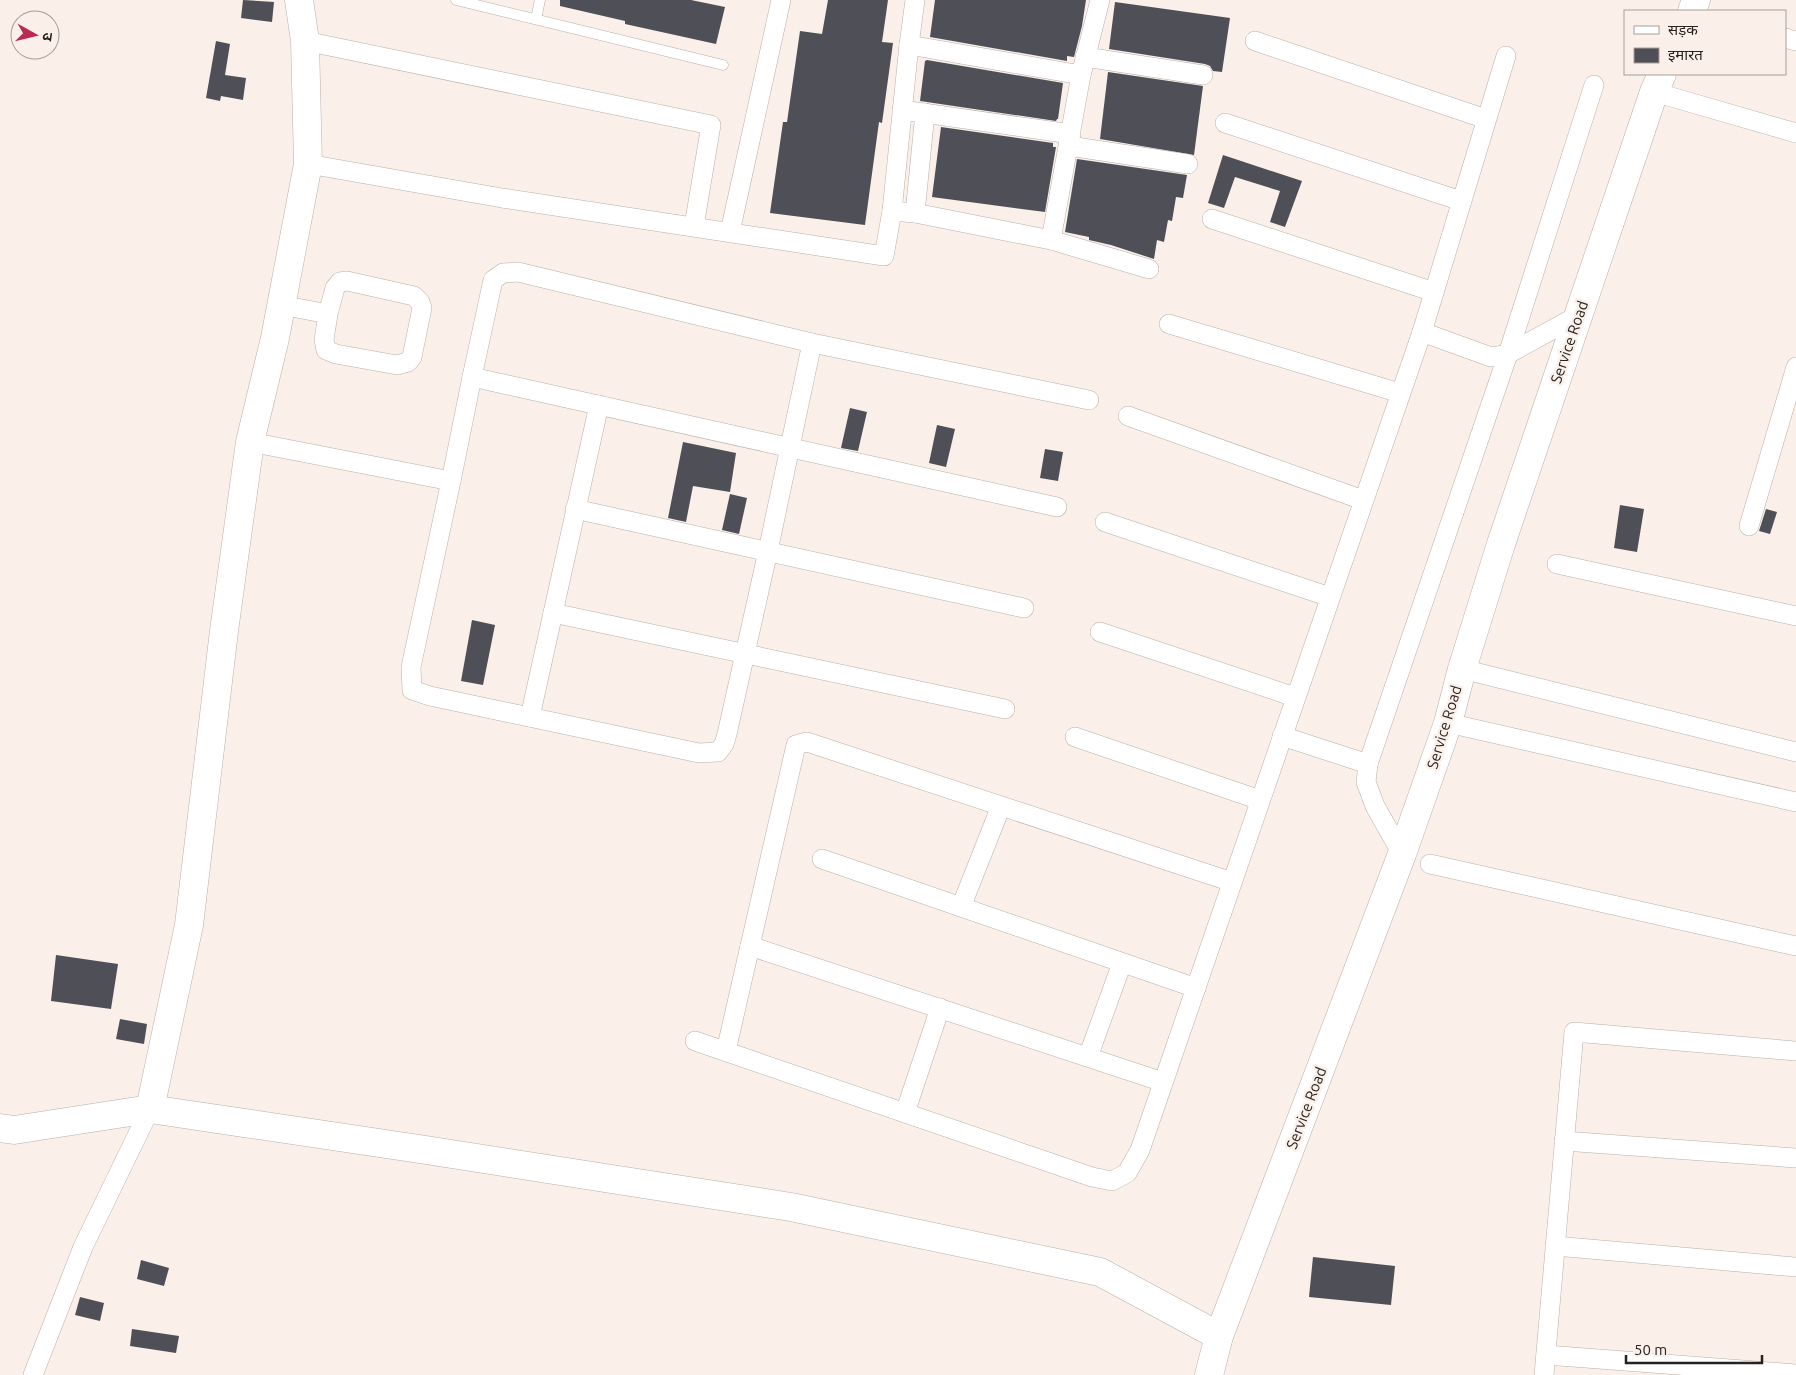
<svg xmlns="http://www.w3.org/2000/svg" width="1796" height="1375" viewBox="0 0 1796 1375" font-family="Ubuntu,'Noto Sans Devanagari',sans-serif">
	<rect width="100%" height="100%" fill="#faf0e9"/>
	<g fill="#4f4f57">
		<polygon points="243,0 274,2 272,22 241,18"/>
		<polygon points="560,0 691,0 725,7 716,44 625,24 625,21 560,6"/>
		<polygon points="828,0 888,0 882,42 893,43 882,123 879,122 865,225 770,213 783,122 787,122 800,31 822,34"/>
		<polygon points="935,0 1086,0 1082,26 1074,57 1067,56 1067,61 930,37"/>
		<polygon points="1115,2 1230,18 1222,72 1213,71 1210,66 1205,64 1109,49"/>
		<polygon points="216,41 230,44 225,75 246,78 243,100 221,96 220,101 206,98"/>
		<polygon points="927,60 1063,83 1058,119 1057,119 1056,121 920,101 925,61"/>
		<polygon points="1108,72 1203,86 1194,155 1100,139"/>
		<polygon points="941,127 1053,143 1053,147 1056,147 1045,212 932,197"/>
		<polygon points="1223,155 1302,181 1285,227 1270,222 1280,191 1235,177 1224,208 1208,203"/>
		<polygon points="1077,159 1187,175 1183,198 1176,197 1172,221 1168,220 1164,242 1157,240 1154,259 1111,245 1089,240 1089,237 1065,232"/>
		<polygon points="850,408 867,412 858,451 841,448"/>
		<polygon points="937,425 955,429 946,467 929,463"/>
		<polygon points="683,442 736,453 730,492 693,486 686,522 668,518"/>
		<polygon points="1045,449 1063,452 1058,481 1040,478"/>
		<polygon points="730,494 747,498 739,534 722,530"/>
		<polygon points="1620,505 1644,509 1637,552 1614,548"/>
		<polygon points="1766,509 1777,512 1770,534 1759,531"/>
		<polygon points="472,620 495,625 483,685 461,681"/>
		<polygon points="56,955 118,964 111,1009 51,1001"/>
		<polygon points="120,1019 147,1024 144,1044 116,1039"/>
		<polygon points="1313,1257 1395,1266 1391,1305 1309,1297"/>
		<polygon points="141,1260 169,1268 164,1286 137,1279"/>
		<polygon points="80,1297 104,1303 100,1321 75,1315"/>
		<polygon points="132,1329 179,1336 176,1353 130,1346"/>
	</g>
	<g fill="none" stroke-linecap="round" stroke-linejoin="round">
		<g stroke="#b8afa8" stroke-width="11">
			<g id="lane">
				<polyline points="456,0 723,65"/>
				<polyline points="536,19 540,0"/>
			</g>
		</g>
		<g stroke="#b8afa8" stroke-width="20">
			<g id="street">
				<polyline points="1785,38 1796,41"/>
				<polyline points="305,41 711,125 694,226"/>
				<polyline points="1255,41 1486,119"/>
				<polyline points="909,45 915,0"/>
				<polyline points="1085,57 1203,75"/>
				<polyline points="1654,92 1796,133"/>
				<polyline points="902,110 1071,134"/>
				<polyline points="1225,123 1461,201"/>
				<polyline points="1069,146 1188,164"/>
				<polyline points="308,164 502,198 884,256 892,211 915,213 1051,240 1081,75 1100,0"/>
				<polyline points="892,211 909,45 1081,75"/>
				<polyline points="915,213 925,113"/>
				<polyline points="1212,219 1434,292"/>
				<polyline points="730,232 781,0"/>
				<polyline points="1051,240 1149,269"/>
				<polyline points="281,305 328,314 335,288 340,282 347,281 414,296 420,302 422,308 412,357 408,362 397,365 336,354 326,350 324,340 328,314"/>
				<polyline points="1169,324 1400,393"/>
				<polyline points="1422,332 1491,357 1508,354 1579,315"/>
				<polyline points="472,377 493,280 503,273 518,272 812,343 1089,400"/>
				<polyline points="1128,416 1363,500"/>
				<polyline points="250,442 451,481 472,377 1057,507"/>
				<polyline points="451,481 411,667 412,690 430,696 699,753 718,752 724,744 727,734 768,551 812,343"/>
				<polyline points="575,509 1024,608"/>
				<polyline points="1105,522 1330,597"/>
				<polyline points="1749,526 1796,367"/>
				<polyline points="1557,564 1796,616"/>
				<polyline points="553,613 1005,709"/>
				<polyline points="1100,632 1295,697"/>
				<polyline points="1462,669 1796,752"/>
				<polyline points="530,717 599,405"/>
				<polyline points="1448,723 1796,802"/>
				<polyline points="1282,736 1368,764"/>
				<polyline points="1075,737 1260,800"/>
				<polyline points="1402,854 1375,806 1366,782 1368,764 1508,354 1594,85"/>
				<polyline points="822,859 1196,988"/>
				<polyline points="1430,864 1796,946"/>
				<polyline points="961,907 1001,806"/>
				<polyline points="750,946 1163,1082"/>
				<polyline points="695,1041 1092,1177 1112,1181 1127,1173 1140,1150 1422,332 1506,56"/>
				<polyline points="726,1051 796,745 807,742 1232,882"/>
				<polyline points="1088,1057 1122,963"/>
				<polyline points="905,1113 940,1008"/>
				<polyline points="1564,1141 1796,1158"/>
				<polyline points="1555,1246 1796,1267"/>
				<polyline points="1546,1355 1796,1374"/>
				<polyline points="33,1375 83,1247 150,1109"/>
				<polyline points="1544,1375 1574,1032 1796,1051"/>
			</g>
		</g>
		<g stroke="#b8afa8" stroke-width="29">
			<g id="secondary">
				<polyline points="1692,11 1696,0"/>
				<polyline points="150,1109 189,925 224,631 250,442 275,338 308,164 305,41 299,0"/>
				<polyline points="0,1128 14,1130 150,1109 426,1150 791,1207 1100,1272 1219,1336"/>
				<polyline points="1209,1375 1219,1336 1402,854 1448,723 1462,669 1501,544 1654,92 1662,74"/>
			</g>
		</g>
		<use href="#lane" stroke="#fff" stroke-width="10"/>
		<use href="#street" stroke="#fff" stroke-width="19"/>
		<use href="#secondary" stroke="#fff" stroke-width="28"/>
	</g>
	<g text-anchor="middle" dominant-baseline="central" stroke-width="5" stroke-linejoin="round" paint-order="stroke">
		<g font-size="15" fill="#262220" stroke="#faf0e9">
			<text transform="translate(1569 342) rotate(-71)">Service Road</text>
			<text transform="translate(1444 727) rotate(-73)">Service Road</text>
			<text transform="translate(1306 1108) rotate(-69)">Service Road</text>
		</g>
	</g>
	<rect x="1624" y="10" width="162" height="65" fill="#faf0e9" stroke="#a59e99"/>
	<rect x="1634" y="26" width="25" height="8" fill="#ffffff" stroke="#a59e99"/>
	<text x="1668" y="35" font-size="15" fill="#262220">सड़क</text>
	<rect x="1634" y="48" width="25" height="15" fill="#4f4f57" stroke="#a59e99"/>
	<text x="1668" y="60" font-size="15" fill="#262220">इमारत</text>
	<g transform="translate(35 35) rotate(98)"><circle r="24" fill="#faf0e9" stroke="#a59e99"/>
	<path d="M0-4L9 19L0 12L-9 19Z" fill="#ba2a52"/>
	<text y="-8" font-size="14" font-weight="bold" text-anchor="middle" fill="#262220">उ</text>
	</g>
	<path d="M1626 1355v8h136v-8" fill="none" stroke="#262220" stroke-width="2.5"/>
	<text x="1634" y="1355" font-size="15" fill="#262220" stroke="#faf0e9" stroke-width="4" paint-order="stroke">50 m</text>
</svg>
